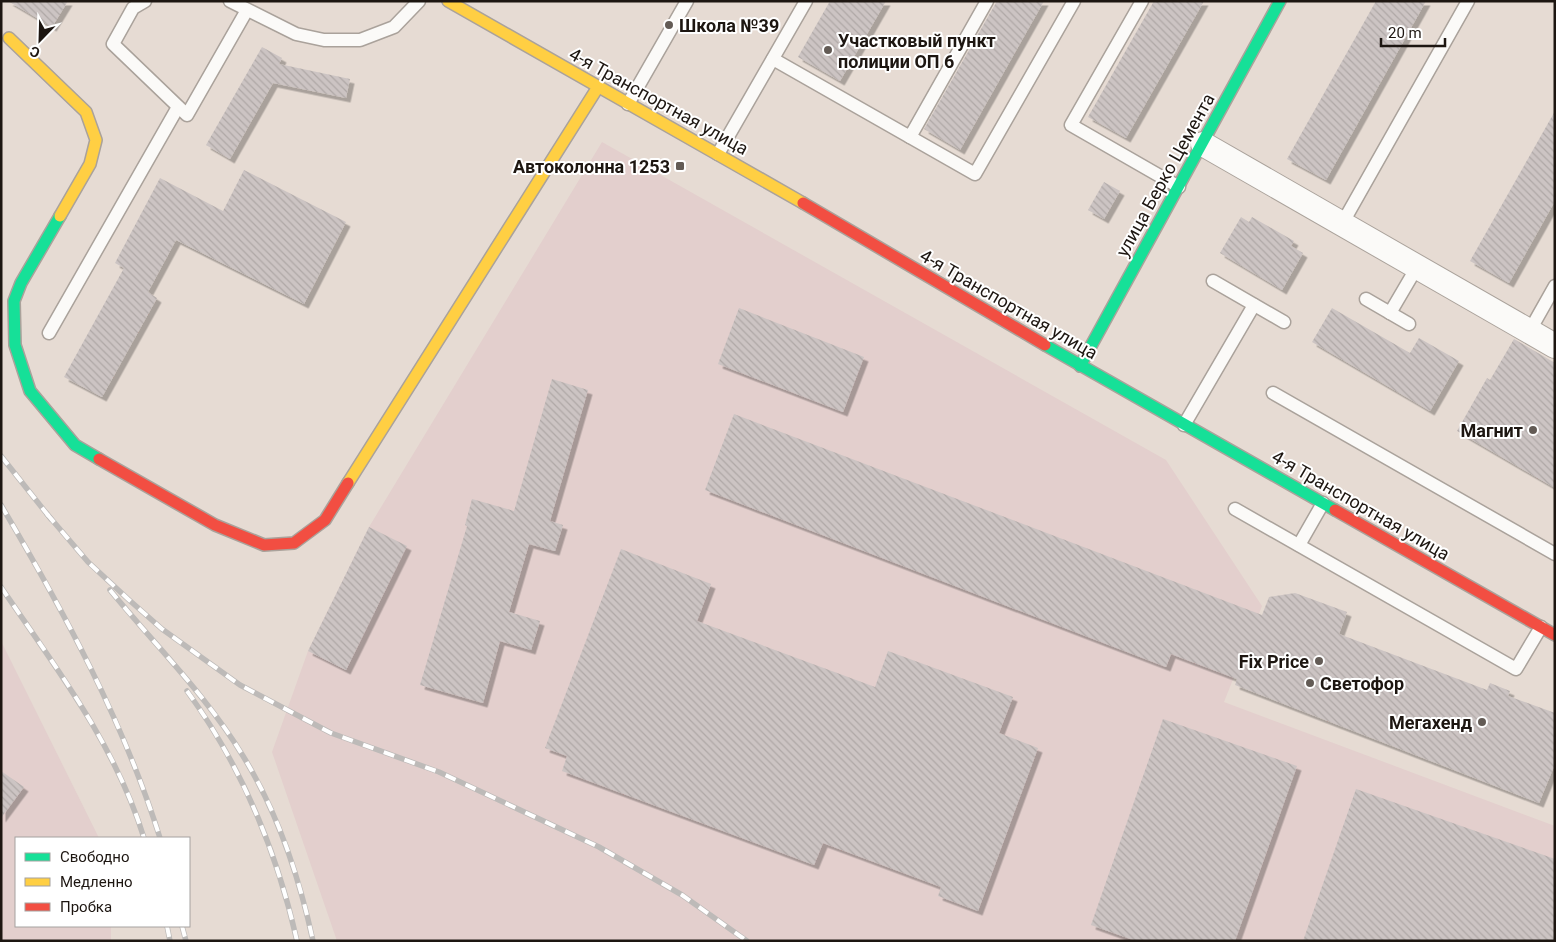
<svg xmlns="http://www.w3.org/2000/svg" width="1556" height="942" viewBox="0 0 1556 942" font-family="Roboto,sans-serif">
	<defs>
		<pattern id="building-back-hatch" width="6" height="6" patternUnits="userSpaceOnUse" patternTransform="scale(1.25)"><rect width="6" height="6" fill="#ccc4c3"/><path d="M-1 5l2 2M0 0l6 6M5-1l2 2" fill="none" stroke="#afa8a6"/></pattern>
		<filter id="shadow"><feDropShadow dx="4.5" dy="4.5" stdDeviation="0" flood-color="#0004"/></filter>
	</defs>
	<rect width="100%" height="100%" fill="#e6dbd3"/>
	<g fill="#e3cfcd">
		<polygon points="602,142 1166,460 1262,606 1224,702 1555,826 1555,941 337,941 272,752 308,651 369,527"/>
		<polygon points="1,641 99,838 16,838 16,926 111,926 111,941 1,941"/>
	</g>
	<g fill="url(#building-back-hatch)" filter="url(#shadow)">
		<polygon points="8,1 68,1 52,27"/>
		<polygon points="830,1 886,1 840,81 798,57"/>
		<polygon points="997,1 1044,1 960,150 924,129"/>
		<polygon points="1154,1 1204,1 1126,138 1088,117"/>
		<polygon points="1376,1 1426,1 1326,180 1287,159"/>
		<polygon points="262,47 282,58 279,64 350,79 346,98 273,83 230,159 206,145"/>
		<polygon points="1555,111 1555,201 1509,283 1470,261"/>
		<polygon points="244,170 346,222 304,304 176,240 148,292 157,298 102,397 64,377 124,268 115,263 160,178 223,211"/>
		<polygon points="1104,182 1120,191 1104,219 1088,210"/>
		<polygon points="1241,217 1249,222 1252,217 1294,241 1291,246 1303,253 1282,290 1220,253"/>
		<polygon points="739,308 864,357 843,412 718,364"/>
		<polygon points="1332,308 1410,353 1419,338 1459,361 1430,411 1312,342"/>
		<polygon points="1514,339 1555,363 1555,488 1457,431 1487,378 1490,380"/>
		<polygon points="552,379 588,390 550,521 563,525 555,551 529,544 509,612 540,621 531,650 500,641 483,703 420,685 467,526 465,525 472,499 514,511"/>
		<polygon points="734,414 1262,615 1269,597 1295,593 1347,612 1339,634 1487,690 1490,683 1510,691 1508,696 1555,713 1555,764 1539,803 1235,685 1237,679 1171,654 1166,667 705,490"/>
		<polygon points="369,527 407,546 346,670 308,651"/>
		<polygon points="621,549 711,584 697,621 875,687 888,651 1013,697 999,733 1038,748 978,911 938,896 941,887 823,843 814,865 562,771 567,756 545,748"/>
		<polygon points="1163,719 1297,766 1235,941 1136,941 1091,925"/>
		<polygon points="1,771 24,787 1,818"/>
		<polygon points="1356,789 1555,859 1555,941 1303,941"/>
	</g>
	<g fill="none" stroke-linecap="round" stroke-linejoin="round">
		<g stroke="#aaa29b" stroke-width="15">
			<g id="lane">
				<polyline points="145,1 133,8 113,44 187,115 247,10"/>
				<polyline points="230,1 296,34 324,40 360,40 394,27 419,1"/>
				<polyline points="1142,1 1071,125 1179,187"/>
				<polyline points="773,59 910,137 987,1"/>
				<polyline points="628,104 687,1"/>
				<polyline points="910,137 975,174 1074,1"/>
				<polyline points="718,154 806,1"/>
				<polyline points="1342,224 1468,1"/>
				<polyline points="1213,281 1284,322"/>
				<polyline points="1366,299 1409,324"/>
				<polyline points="1390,313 1417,267"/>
				<polyline points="1529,332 1555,286"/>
				<polyline points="49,333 178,107"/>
				<polyline points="1273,393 1555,554"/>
				<polyline points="1184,425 1254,305"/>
				<polyline points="1235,509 1516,669 1541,627"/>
				<polyline points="1299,545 1323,503"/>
			</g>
		</g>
		<g stroke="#aaa29b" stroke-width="26">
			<polyline id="street" points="1203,144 1555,346"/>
		</g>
		<g stroke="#aaa29b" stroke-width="14">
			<g id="fast">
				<polyline points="60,216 21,283 14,301 15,345 30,391 75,445 99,459"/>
				<polyline points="1045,345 1335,510"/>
				<polyline points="1080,366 1280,1"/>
			</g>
		</g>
		<g stroke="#aaa29b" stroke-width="14">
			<g id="slow">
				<polyline points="448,1 803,203"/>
				<polyline points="9,38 86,112 96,140 90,164 60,216"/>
				<polyline points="348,483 598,87"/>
			</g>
		</g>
		<g stroke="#aaa29b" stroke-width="14">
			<g id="jam">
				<polyline points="803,203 1045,345"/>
				<polyline points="99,459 215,525 264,545 294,543 325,520 348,483"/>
				<polyline points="1335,510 1555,635"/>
			</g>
		</g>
		<use href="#lane" stroke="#fbfaf8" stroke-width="12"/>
		<use href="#street" stroke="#fbfaf8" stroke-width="24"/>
		<use href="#fast" stroke="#16e098" stroke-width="11"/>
		<use href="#slow" stroke="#ffcf43" stroke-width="11"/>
		<use href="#jam" stroke="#f24e42" stroke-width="11"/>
		<g stroke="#bdbab8" stroke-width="5.5">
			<g id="rail">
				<polyline points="1,456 51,519"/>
				<path d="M1,505C64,612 123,720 160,838"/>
				<polyline points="47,514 88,562 128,599 162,629 240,685 331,733 439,772 599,847 682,895 747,941"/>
				<path d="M1,587C56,668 115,744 144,838"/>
				<path d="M110,590C155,645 207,696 243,756C278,813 299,876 313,941"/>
				<path d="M187,691C241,765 277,852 297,941"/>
				<polyline points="167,926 170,941"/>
				<polyline points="182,926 186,941"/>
			</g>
		</g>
		<use href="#rail" stroke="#fff" stroke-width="4" stroke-dasharray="11" stroke-linecap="butt"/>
	</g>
	<g fill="#635b55" stroke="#fff" stroke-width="2">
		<circle cx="669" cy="25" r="5"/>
		<circle cx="828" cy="50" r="5"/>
		<rect x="675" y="161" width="10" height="10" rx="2.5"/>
		<circle cx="1533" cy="430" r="5"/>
		<circle cx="1319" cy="661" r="5"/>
		<circle cx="1310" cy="683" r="5"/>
		<circle cx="1482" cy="722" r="5"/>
	</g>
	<g text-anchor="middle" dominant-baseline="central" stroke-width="4" stroke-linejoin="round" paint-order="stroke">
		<g font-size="18" font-weight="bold" fill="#1d1611" stroke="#fff" text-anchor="end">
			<text x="679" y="25" text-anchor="start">Школа №39</text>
			<text x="838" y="40" text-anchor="start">Участковый пункт<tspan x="838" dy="21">полиции ОП 6</tspan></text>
			<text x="670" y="166">Автоколонна 1253</text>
			<text x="1523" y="430">Магнит</text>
			<text x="1309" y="661">Fix Price</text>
			<text x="1320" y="683" text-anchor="start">Светофор</text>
			<text x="1472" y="722">Мегахенд</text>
		</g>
		<g font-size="18" fill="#1d1611" stroke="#fff">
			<text transform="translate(659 101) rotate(29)">4-я Транспортная улица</text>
			<text transform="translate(1165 175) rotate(-61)">улица Берко Цемента</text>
			<text transform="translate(1009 304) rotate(30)">4-я Транспортная улица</text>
			<text transform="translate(1361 505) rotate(30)">4-я Транспортная улица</text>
		</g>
	</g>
	<rect width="1556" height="942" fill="none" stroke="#1d1611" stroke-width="5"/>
	<rect x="15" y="837" width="175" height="90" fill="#ffffff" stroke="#a5a2a0"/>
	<rect x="25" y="853" width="25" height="8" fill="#16e098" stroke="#a5a2a0"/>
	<text x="60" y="862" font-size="15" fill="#1d1611">Свободно</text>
	<rect x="25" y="878" width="25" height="8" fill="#ffcf43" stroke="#a5a2a0"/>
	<text x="60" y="887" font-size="15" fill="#1d1611">Медленно</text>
	<rect x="25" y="903" width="25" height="8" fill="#f24e42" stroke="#a5a2a0"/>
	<text x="60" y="912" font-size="15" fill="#1d1611">Пробка</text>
	<g transform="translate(40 40) rotate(203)" stroke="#ffffff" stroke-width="4" paint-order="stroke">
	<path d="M0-4L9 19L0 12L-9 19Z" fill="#1d1611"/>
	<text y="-8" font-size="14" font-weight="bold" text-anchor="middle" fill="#1d1611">С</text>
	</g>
	<path d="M1381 38v8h64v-8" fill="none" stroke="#1d1611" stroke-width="2.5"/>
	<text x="1388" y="38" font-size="15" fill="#1d1611" stroke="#ffffff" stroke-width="4" paint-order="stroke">20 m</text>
</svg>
